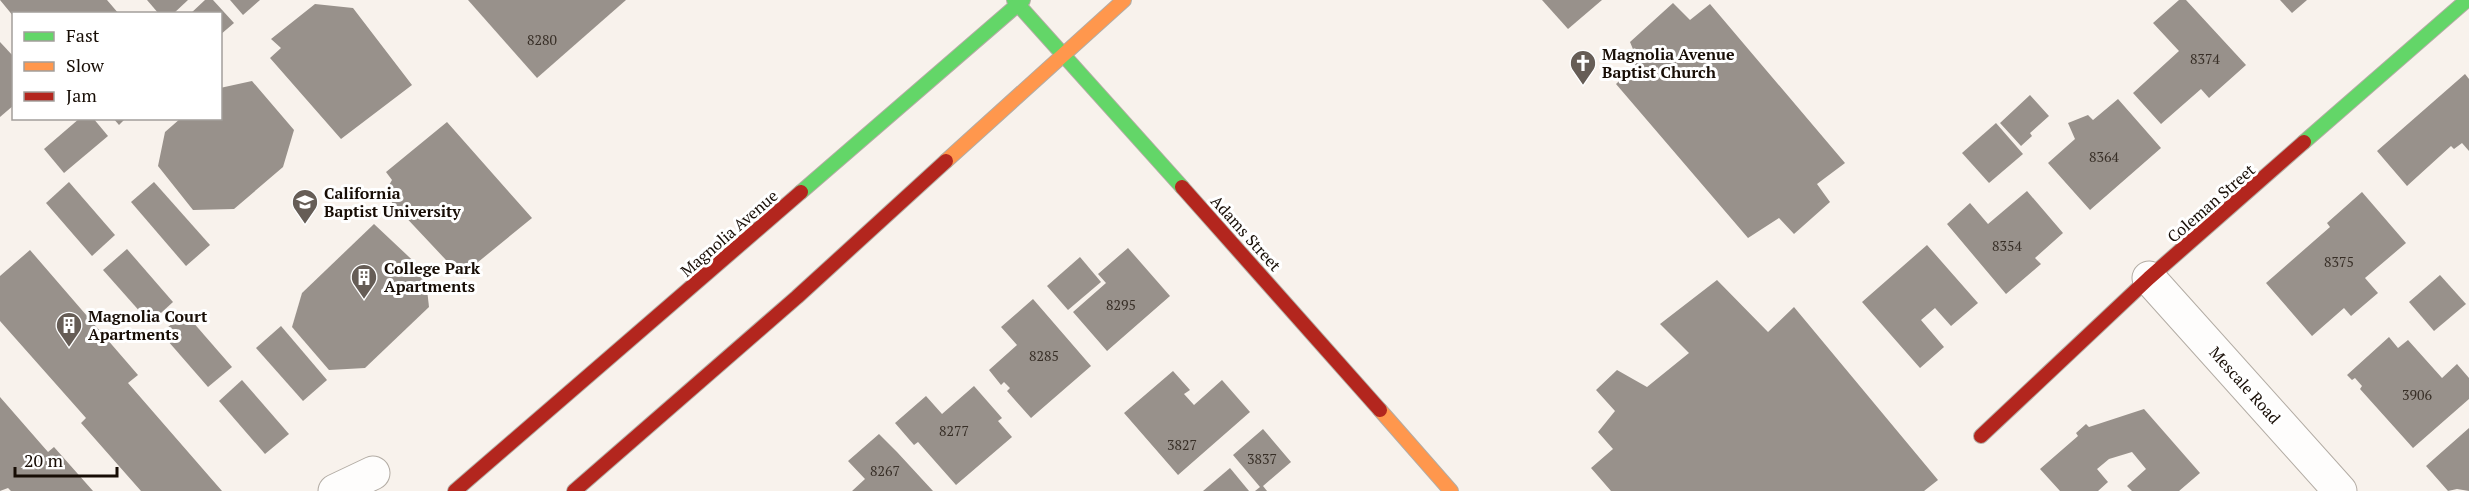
<svg xmlns="http://www.w3.org/2000/svg" width="2469" height="491" viewBox="0 0 2469 491" font-family="'PT Serif',serif">
	<rect width="100%" height="100%" fill="#f8f2ec"/>
	<g fill="#98918b">
		<polygon points="0,0 107,0 119,14 14,14 14,17"/>
		<polygon points="147,0 188,0 173,14 159,14"/>
		<polygon points="205,0 213,0 234,23 220,35 220,14 190,14"/>
		<polygon points="230,0 260,0 243,15"/>
		<polygon points="468,0 626,0 537,78"/>
		<polygon points="1542,0 1602,0 1568,29"/>
		<polygon points="2179,0 2186,0 2246,65 2209,98 2201,89 2161,124 2133,93 2179,51 2153,23"/>
		<polygon points="2280,0 2307,0 2292,13"/>
		<polygon points="1673,3 1690,20 1710,4 1845,163 1817,184 1830,202 1794,234 1779,218 1748,238 1616,84 1634,67 1635,54 1630,42"/>
		<polygon points="315,4 353,8 412,85 341,139 270,58 281,48 271,39"/>
		<polygon points="0,42 14,57 14,105 0,117"/>
		<polygon points="2465,74 2469,79 2469,151 2462,143 2454,149 2451,146 2407,186 2377,151"/>
		<polygon points="252,81 294,130 283,167 234,209 193,210 158,166 165,132 181,118 220,118 220,88"/>
		<polygon points="2030,95 2049,116 2030,133 2032,136 2021,146 2000,123"/>
		<polygon points="2118,99 2161,148 2090,210 2048,163 2075,139 2068,123 2088,115 2093,120"/>
		<polygon points="80,118 93,118 108,136 64,173 44,149"/>
		<polygon points="113,118 126,118 119,125"/>
		<polygon points="447,122 532,218 461,276 384,194 392,180 386,172"/>
		<polygon points="1996,123 2023,154 1989,183 1962,153"/>
		<polygon points="69,182 115,235 92,256 46,203"/>
		<polygon points="154,182 210,245 186,266 131,202"/>
		<polygon points="2027,191 2063,233 2035,258 2041,264 2006,294 1947,224 1970,203 1988,224"/>
		<polygon points="2362,192 2406,243 2365,278 2378,293 2351,316 2344,308 2312,336 2266,283 2330,227 2327,223"/>
		<polygon points="374,224 425,272 429,307 365,368 329,370 292,327 302,293"/>
		<polygon points="1927,245 1978,303 1951,326 1935,308 1921,320 1944,347 1920,368 1862,302"/>
		<polygon points="1128,248 1170,296 1107,351 1073,312 1106,283 1098,274"/>
		<polygon points="127,249 173,302 150,323 103,270"/>
		<polygon points="30,250 138,375 128,383 222,491 141,491 81,423 86,418 0,321 0,276"/>
		<polygon points="1080,257 1101,282 1068,310 1047,286"/>
		<polygon points="2440,275 2466,304 2434,331 2409,302"/>
		<polygon points="1717,280 1768,332 1794,307 1938,480 1924,491 1611,491 1591,468 1613,449 1598,432 1615,411 1596,390 1617,370 1647,387 1689,353 1660,324"/>
		<polygon points="1033,299 1091,366 1031,418 1007,391 1010,388 1004,382 1001,385 989,370 1017,345 1001,327"/>
		<polygon points="185,313 232,367 208,387 161,333"/>
		<polygon points="281,326 327,380 303,401 256,348"/>
		<polygon points="2389,337 2398,348 2408,340 2442,378 2457,364 2469,378 2469,399 2413,448 2360,389 2362,386 2355,378 2352,380 2347,375"/>
		<polygon points="1173,371 1190,390 1184,394 1194,405 1222,380 1250,412 1178,475 1124,413"/>
		<polygon points="242,380 289,434 265,454 219,401"/>
		<polygon points="974,386 1002,418 998,421 1012,437 956,485 918,442 914,445 895,423 926,396 942,414"/>
		<polygon points="0,397 48,452 54,447 93,491 11,491 8,488 0,491"/>
		<polygon points="2144,409 2200,473 2179,491 2132,491 2127,486 2146,469 2132,452 2109,459 2097,469 2108,482 2098,491 2060,491 2040,469 2078,436 2076,433 2086,424 2089,427"/>
		<polygon points="2469,428 2469,491 2457,489 2448,491 2426,466"/>
		<polygon points="1263,429 1291,462 1263,486 1267,491 1255,491 1260,487 1233,455"/>
		<polygon points="879,434 897,452 933,491 852,491 865,479 848,461"/>
		<polygon points="1230,468 1249,491 1203,491"/>
	</g>
	<g fill="none" stroke-linecap="round" stroke-linejoin="round">
		<g stroke="#b3aca4" stroke-width="35">
			<g id="street">
				<polyline points="2149,278 2340,491"/>
				<polyline points="335,491 373,473"/>
			</g>
		</g>
		<g stroke="#b3aca4" stroke-width="16">
			<g id="fast">
				<polyline points="1014,0 1182,187"/>
				<polyline points="2304,142 2467,0"/>
				<polyline points="801,192 1023,0"/>
			</g>
		</g>
		<g stroke="#b3aca4" stroke-width="16">
			<g id="slow">
				<polyline points="946,161 1124,0"/>
				<polyline points="1380,410 1451,491"/>
			</g>
		</g>
		<g stroke="#b3aca4" stroke-width="16">
			<g id="jam">
				<polyline points="1182,187 1380,410"/>
				<polyline points="1981,436 2149,278 2304,142"/>
				<polyline points="455,491 801,192"/>
				<polyline points="574,491 797,297 946,161"/>
			</g>
		</g>
		<use href="#street" stroke="#fefdfc" stroke-width="33"/>
		<use href="#fast" stroke="#63d668" stroke-width="14"/>
		<use href="#slow" stroke="#ff974d" stroke-width="14"/>
		<use href="#jam" stroke="#b3261e" stroke-width="14"/>
	</g>
	<defs>
		<g id="church-pin" transform="scale(1.35)"><path d="M0 17L-7.5 6A9.5 9.5 0 1 1 7.5 6Z" fill="#665d56" stroke="#fff"/><path d="M-1.2-6h2.4v3.5h3.3v2.4h-3.3V6h-2.4V-.1h-3.3v-2.4h3.3Z" fill="#fff"/></g>
		<g id="university-pin" transform="scale(1.35)"><path d="M0 17L-7.5 6A9.5 9.5 0 1 1 7.5 6Z" fill="#665d56" stroke="#fff"/><path d="M0-5L7-2L0 1L-7-2ZM-4 1L0 2.5L4 1V4Q0 6-4 4Z" fill="#fff"/></g>
		<g id="building-pin" transform="scale(1.35)"><path d="M0 17L-7.5 6A9.5 9.5 0 1 1 7.5 6Z" fill="#665d56" stroke="#fff"/><path d="M-4-6H4V6H1V3H-1V6H-4ZM-2.5-4.3h1.7v1.8h-1.7ZM.8-4.3h1.7v1.8H.8ZM-2.5-1h1.7V.8h-1.7ZM.8-1h1.7V.8H.8Z" fill="#fff"/></g>
	</defs>
	<g fill-rule="evenodd">
		<use href="#church-pin" x="1583" y="63"/>
		<use href="#university-pin" x="305" y="202"/>
		<use href="#building-pin" x="364" y="277"/>
		<use href="#building-pin" x="69" y="325"/>
	</g>
	<g text-anchor="middle" dominant-baseline="central" stroke-width="6" stroke-linejoin="round" paint-order="stroke">
		<g font-size="14" fill="#372e26">
			<text x="542" y="39">8280</text>
			<text x="2205" y="58">8374</text>
			<text x="2104" y="156">8364</text>
			<text x="2007" y="245">8354</text>
			<text x="2339" y="261">8375</text>
			<text x="1121" y="304">8295</text>
			<text x="1044" y="355">8285</text>
			<text x="2417" y="394">3906</text>
			<text x="954" y="430">8277</text>
			<text x="1182" y="444">3827</text>
			<text x="1262" y="458">3837</text>
			<text x="885" y="470">8267</text>
		</g>
		<g font-size="16" font-weight="bold" fill="#170d05" stroke="#fff" text-anchor="start">
			<text x="1602" y="54">Magnolia Avenue<tspan x="1602" dy="18">Baptist Church</tspan></text>
			<text x="324" y="193">California<tspan x="324" dy="18">Baptist University</tspan></text>
			<text x="384" y="268">College Park<tspan x="384" dy="18">Apartments</tspan></text>
			<text x="88" y="316">Magnolia Court<tspan x="88" dy="18">Apartments</tspan></text>
		</g>
		<g font-size="16" fill="#170d05" stroke="#fff">
			<text transform="translate(2211 203) rotate(-41)">Coleman Street</text>
			<text transform="translate(729 233) rotate(-41)">Magnolia Avenue</text>
			<text transform="translate(1246 233) rotate(48)">Adams Street</text>
			<text transform="translate(2245 385) rotate(48)">Mescale Road</text>
		</g>
	</g>
	<rect x="12" y="12" width="210" height="108" fill="#ffffff" stroke="#a29e9b" stroke-width="1.5"/>
	<rect x="24" y="32" width="30" height="9" fill="#63d668" stroke="#a29e9b" stroke-width="1.5"/>
	<text x="66" y="42" font-size="18" fill="#170d05">Fast</text>
	<rect x="24" y="62" width="30" height="9" fill="#ff974d" stroke="#a29e9b" stroke-width="1.5"/>
	<text x="66" y="72" font-size="18" fill="#170d05">Slow</text>
	<rect x="24" y="92" width="30" height="9" fill="#b3261e" stroke="#a29e9b" stroke-width="1.5"/>
	<text x="66" y="102" font-size="18" fill="#170d05">Jam</text>
	<path d="M15 467v9h102v-9" fill="none" stroke="#170d05" stroke-width="3"/>
	<text x="24" y="467" font-size="18" fill="#170d05" stroke="#ffffff" stroke-width="4.5" paint-order="stroke">20 m</text>
</svg>
